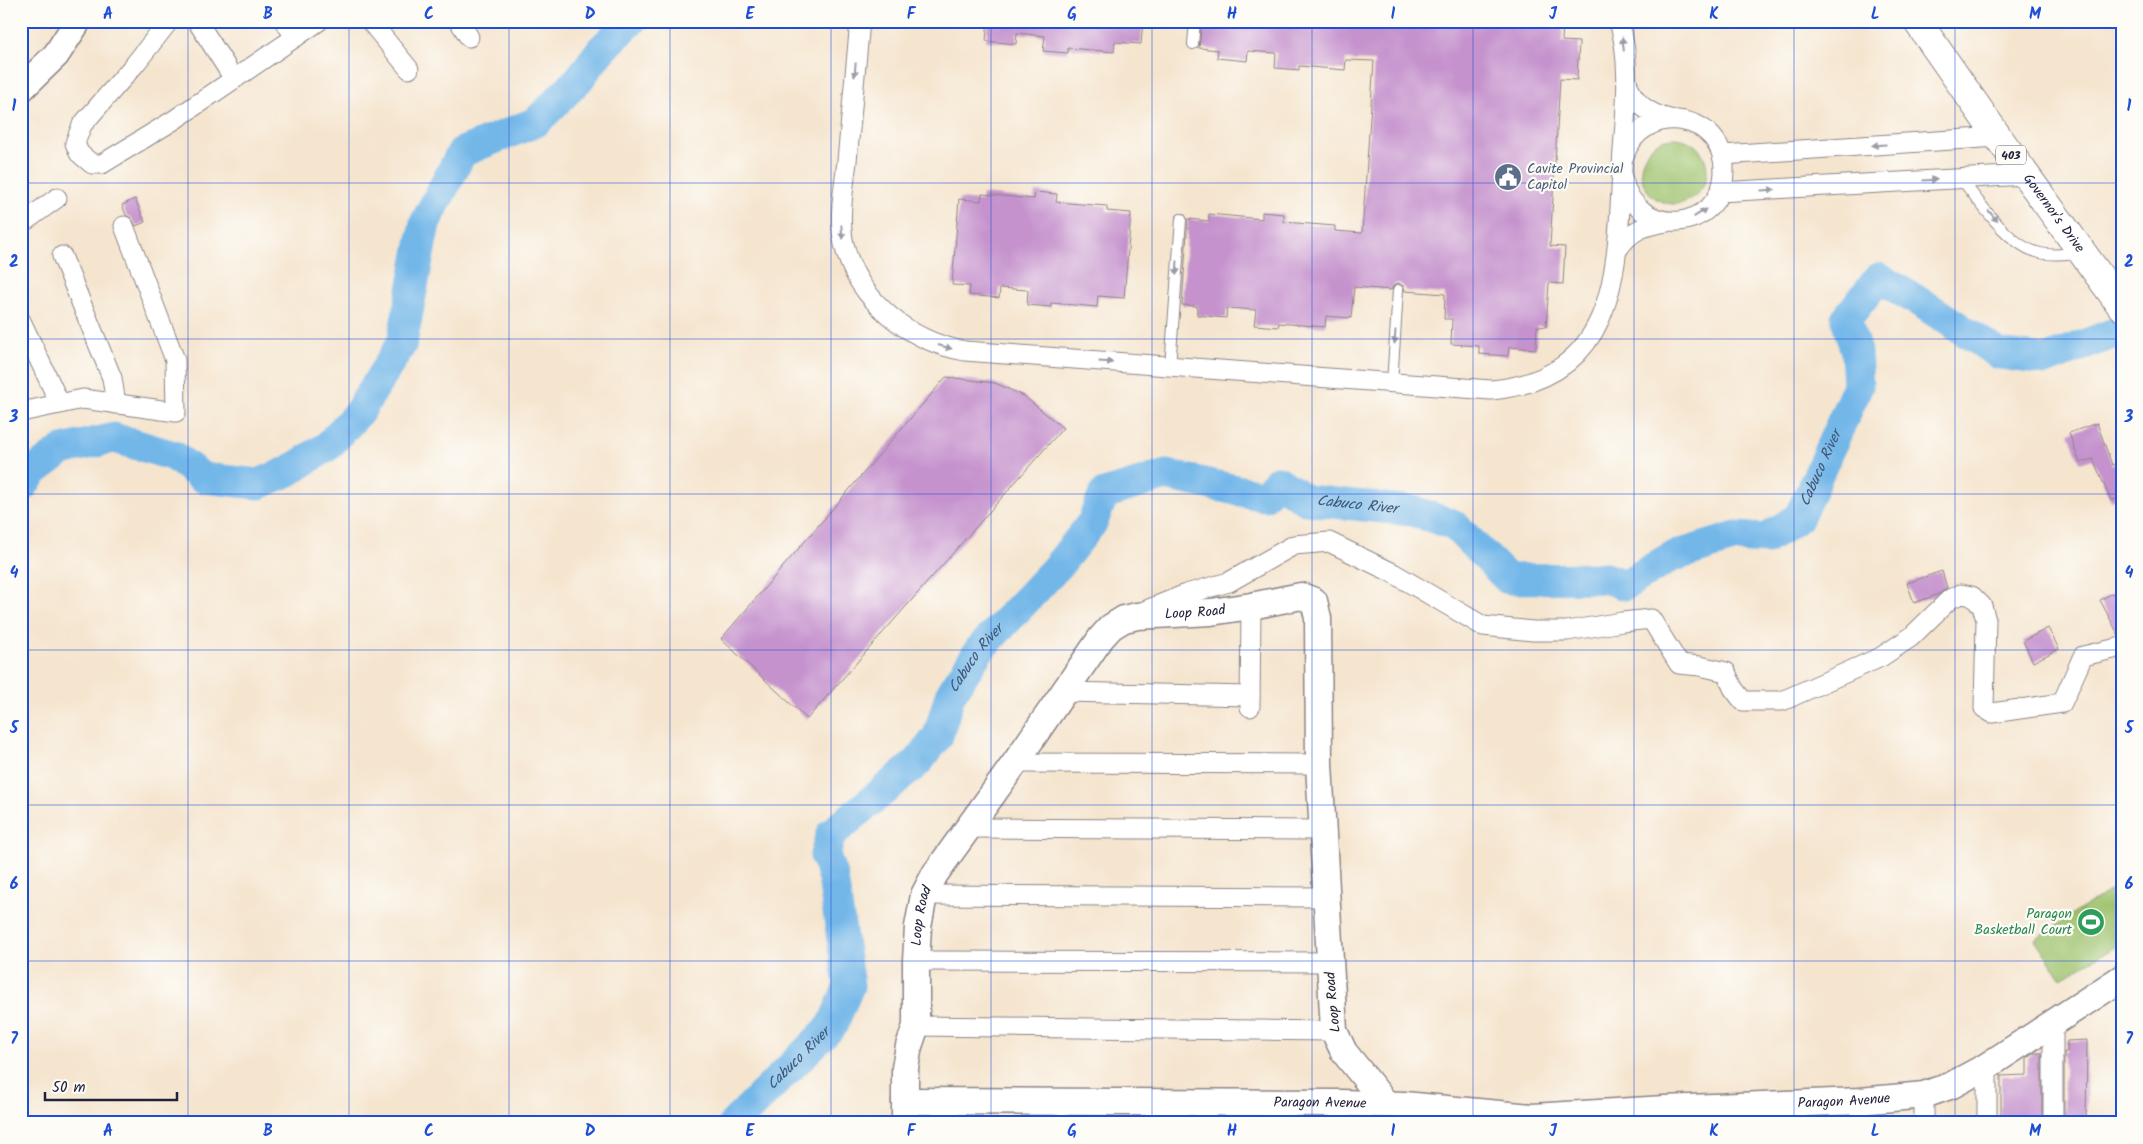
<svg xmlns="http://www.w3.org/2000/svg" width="2143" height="1144" viewBox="0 0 2143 1144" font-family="Kalam,sans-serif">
	<rect width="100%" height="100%" fill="#fdfcf7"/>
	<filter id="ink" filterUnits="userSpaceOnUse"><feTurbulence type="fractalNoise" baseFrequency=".02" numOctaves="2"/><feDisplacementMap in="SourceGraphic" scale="10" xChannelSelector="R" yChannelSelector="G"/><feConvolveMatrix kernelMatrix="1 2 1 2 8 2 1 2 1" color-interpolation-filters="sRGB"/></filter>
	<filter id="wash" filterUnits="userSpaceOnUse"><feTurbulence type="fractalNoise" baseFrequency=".0096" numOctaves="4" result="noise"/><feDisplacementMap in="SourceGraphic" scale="20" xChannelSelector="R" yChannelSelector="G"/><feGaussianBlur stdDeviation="1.12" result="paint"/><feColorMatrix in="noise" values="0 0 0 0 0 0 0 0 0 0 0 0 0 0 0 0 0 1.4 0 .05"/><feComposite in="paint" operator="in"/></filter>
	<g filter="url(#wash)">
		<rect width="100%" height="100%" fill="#f5e5cf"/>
		<g fill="#9cc16b" stroke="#5f7253">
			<circle cx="1674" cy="171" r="33"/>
			<polygon points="2112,889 2122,905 2122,943 2061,978 2035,939"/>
		</g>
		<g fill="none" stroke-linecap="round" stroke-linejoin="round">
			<g stroke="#73b7e9" stroke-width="31">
				<polyline points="21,488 34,471 62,450 114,438 174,456 203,478 259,484 289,471 328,446 359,412 402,343 425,223 462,152 536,122 579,79 601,50 631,21"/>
				<path id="s1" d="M734,1123L832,1026L849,986L833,878L825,855L831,834L918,762L938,736L950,695L980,649L1057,567L1092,523L1104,494L1166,475L1264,496L1278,481L1306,500L1413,511L1454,525L1508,579L1605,578L1625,585L1671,557L1736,537L1766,539L1799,517L1858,386L1856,352L1846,319L1879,278L1928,307L1999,354L2045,360L2122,330"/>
			</g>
		</g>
		<g id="blocks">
			<g fill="#c592cd">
				<polygon points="988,21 1143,21 1141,44 1115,42 1114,52 1068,48 1068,53 1043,51 1045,36 1017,33 1016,44 986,41"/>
				<polygon points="1202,21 1563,21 1562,41 1579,42 1577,80 1560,79 1550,246 1565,247 1563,284 1549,283 1546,327 1537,326 1536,349 1509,347 1508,356 1479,354 1479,346 1451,344 1452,319 1444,319 1445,294 1405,291 1404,287 1399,283 1395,284 1391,290 1354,287 1351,318 1326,316 1325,327 1279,323 1278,327 1254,325 1256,310 1227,308 1226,318 1197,315 1197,306 1182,305 1188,219 1209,221 1209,214 1262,219 1262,212 1284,214 1284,222 1335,226 1335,231 1362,233 1374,61 1346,60 1345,70 1299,66 1299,70 1275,68 1276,53 1248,51 1247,61 1217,58 1218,50 1199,48"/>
				<polygon points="1035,192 1057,194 1056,202 1107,206 1107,211 1131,213 1124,298 1098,296 1097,307 1051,303 1051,307 1027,305 1028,290 1000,288 999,298 969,295 970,286 952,285 959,199 981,201 982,194 1034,199"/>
				<polygon points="135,199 145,222 136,226 131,218 126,215 122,205"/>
				<polygon points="946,377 995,383 1024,396 1063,428 807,719 721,639"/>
				<polygon points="2097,423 2112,465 2122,461 2122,497 2111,501 2093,459 2080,463 2069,433"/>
				<polygon points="1942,571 1947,588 1939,594 1914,603 1907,583"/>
				<polygon points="2122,588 2122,636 2119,636 2100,600"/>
				<polygon points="2048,628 2059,649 2033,662 2023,641"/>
				<polygon points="2087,1040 2086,1123 2064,1123 2064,1052 2067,1052 2067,1041"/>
				<polygon points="2035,1053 2042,1053 2042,1123 2001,1123 2001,1076 2027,1075 2027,1058"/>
			</g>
		</g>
	</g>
	<g filter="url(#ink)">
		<use href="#blocks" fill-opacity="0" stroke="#8c8485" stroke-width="1"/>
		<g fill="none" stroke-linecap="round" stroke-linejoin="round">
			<g stroke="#8c8485" stroke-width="12">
				<g id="lane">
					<polyline points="1193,44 1195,21"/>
					<path d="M1961,179C1981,203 2008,246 2040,253C2053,256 2066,254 2079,253"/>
					<polyline points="1170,367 1181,219"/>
					<polyline points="1392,384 1398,290"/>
				</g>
			</g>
			<g stroke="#8c8485" stroke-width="21">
				<g id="street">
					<polyline points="169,21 135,64 82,125 75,143 79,153 92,164 102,164 174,120 319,21"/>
					<polyline points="197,21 234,79"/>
					<polyline points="284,21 296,37"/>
					<polyline points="370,21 409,69"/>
					<polyline points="459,21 469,37"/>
					<path d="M860,21C856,68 851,114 847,161C844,188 838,217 844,244C857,300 910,342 965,351L1491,390C1619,378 1617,269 1622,168C1624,120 1633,68 1619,21"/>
					<path d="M1627,81C1632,103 1649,114 1670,119"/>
					<polyline points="1722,155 1998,137"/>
					<path d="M1623,180C1637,239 1721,233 1724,173C1727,113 1643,99 1624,156"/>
					<polyline points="1719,192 2026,175"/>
					<polyline points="21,224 57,198"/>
					<path d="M1618,249C1631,230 1645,225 1667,222"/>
					<polyline points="62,256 112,378 116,404"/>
					<polyline points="21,321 60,404"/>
					<polyline points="21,412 83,399 176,412 175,360 124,226"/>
					<polyline points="1144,611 1186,594 1229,582 1294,545 1329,542 1393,573 1483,626 1533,631 1567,631 1622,622 1651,619 1679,664 1700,666 1726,672 1733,688 1743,701 1782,701 1881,657 1911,637 1950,599 1961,594 1972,596 1982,606 1986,620 1984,708 1992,713 2062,703 2083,656 2122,647"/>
					<polyline points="1064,692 1250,696"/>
					<polyline points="1250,707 1251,606"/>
					<polyline points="1015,763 1319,764"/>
					<polyline points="969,828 1322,830"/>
					<polyline points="924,895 1326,897"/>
					<polyline points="916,961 1330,962"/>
					<polyline points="916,1026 1334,1031"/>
					<polyline points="1987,1066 1987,1123"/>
					<polyline points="1205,1102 1205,1123"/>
					<polyline points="1274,1123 1274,1102"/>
					<polyline points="1340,1123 1340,1103"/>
					<polyline points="1796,1123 1797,1103"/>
					<polyline points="1860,1123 1860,1101"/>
					<polyline points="1924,1123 1924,1095"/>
					<polyline points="2053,1123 2053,1023"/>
				</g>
			</g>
			<g stroke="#8c8485" stroke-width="29">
				<g id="secondary">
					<polyline points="21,89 56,55 78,21"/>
					<path id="s2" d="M905,1101L1340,1103L1404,1105L1532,1117L1665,1109L1860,1101L1924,1095L1952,1085L1987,1066L2122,978"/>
					<path id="s3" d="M905,1123V1068L909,1046L916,1026V961L918,927L924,895L935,874L1015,763L1101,638L1111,627L1124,619L1137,616L1211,612L1251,606L1301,596L1314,601L1318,618L1319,764L1334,1031L1344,1052L1386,1104"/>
				</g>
			</g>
			<g stroke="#8c8485" stroke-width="30">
				<g id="primary">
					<path id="s4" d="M1917,21L1998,137L2122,307"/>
				</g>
			</g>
			<use href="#lane" stroke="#fff" stroke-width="10"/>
			<use href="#street" stroke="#fff" stroke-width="19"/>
			<use href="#secondary" stroke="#fff" stroke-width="26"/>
			<use href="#primary" stroke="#fff" stroke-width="28"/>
		</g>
		<defs><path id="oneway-solid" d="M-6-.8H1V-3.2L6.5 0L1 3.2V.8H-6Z" transform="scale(1.25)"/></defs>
		<g fill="#9c9ca7">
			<use href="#oneway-solid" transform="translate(1623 44) rotate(-97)"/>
			<use href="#oneway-solid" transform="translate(855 70) rotate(95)"/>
			<use href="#oneway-solid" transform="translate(1879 145) rotate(176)"/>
			<use href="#oneway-solid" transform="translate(1930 180) rotate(-3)"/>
			<use href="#oneway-solid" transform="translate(1768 190) rotate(-3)"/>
			<use href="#oneway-solid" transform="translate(1700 213) rotate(-33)"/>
			<use href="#oneway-solid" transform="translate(1993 216) rotate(50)"/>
			<use href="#oneway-solid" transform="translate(842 232) rotate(84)"/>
			<use href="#oneway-solid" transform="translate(1177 268) rotate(94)"/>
			<use href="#oneway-solid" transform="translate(1395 337) rotate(94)"/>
			<use href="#oneway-solid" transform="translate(945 347) rotate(15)"/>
			<use href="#oneway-solid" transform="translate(1106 362) rotate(4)"/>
		</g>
	</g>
	<path fill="none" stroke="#1d4ed8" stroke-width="1" stroke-opacity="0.55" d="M188,21V1123M349,21V1123M509,21V1123M670,21V1123M831,21V1123M991,21V1123M1152,21V1123M1312,21V1123M1473,21V1123M1634,21V1123M1794,21V1123M1955,21V1123M21,183H2122M21,339H2122M21,494H2122M21,650H2122M21,805H2122M21,961H2122"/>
	<defs>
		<g id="civic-disc" transform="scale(1.4375)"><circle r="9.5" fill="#5c6f8a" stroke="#fdfcf7"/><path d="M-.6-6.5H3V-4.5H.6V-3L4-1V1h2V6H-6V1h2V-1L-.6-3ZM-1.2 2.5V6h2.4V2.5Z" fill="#fff"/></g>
		<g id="stadium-disc" transform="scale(1.4375)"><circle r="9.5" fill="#2e9e5b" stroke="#fdfcf7"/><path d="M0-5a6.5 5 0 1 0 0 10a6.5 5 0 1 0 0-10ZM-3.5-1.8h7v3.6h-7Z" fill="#fff"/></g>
	</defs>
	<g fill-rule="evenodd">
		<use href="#civic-disc" x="1508" y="177"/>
		<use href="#stadium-disc" x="2091" y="922"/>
	</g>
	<g text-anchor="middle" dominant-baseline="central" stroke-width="4.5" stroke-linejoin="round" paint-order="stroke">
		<rect fill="#fdfcf7" stroke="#646373" stroke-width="1" x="1996" y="145.5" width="30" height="19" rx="4"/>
		<g font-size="12" font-weight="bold" fill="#22223b">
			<text x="2011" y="155">403</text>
		</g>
		<g font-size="14" fill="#4e5e75" stroke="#fdfcf7" text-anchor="start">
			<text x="1527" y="169">Cavite Provincial<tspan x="1527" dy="16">Capitol</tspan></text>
		</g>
		<g font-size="14" fill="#22223b" stroke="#fdfcf7">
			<text stroke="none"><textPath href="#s4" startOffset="236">Governor's Drive</textPath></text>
			<text stroke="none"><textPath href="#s3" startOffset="644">Loop Road</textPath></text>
			<text stroke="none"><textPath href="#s3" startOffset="209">Loop Road</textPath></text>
			<text transform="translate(1333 1002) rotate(-95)">Loop Road</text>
			<text stroke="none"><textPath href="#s2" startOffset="940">Paragon Avenue</textPath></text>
			<text stroke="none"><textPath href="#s2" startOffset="415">Paragon Avenue</textPath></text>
		</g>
		<g font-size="14" fill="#27864d" stroke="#fdfcf7" text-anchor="end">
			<text x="2072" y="914">Paragon<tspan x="2072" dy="16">Basketball Court</tspan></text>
		</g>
		<g font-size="15" font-style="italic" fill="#3e5678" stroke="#fdfcf7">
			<text stroke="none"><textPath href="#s1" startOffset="1590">Cabuco River</textPath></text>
			<text stroke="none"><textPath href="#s1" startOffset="1051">Cabuco River</textPath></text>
			<text stroke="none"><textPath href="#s1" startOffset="570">Cabuco River</textPath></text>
			<text stroke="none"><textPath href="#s1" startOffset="91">Cabuco River</textPath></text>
		</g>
	</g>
	<rect width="2143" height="1144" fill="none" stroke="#fdfcf7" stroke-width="55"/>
	<path d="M45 1092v8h132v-8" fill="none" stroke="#22223b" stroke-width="2.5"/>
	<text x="52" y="1092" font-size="15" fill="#22223b" stroke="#fdfcf7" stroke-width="4" paint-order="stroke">50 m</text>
	<rect x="28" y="28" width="2088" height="1088" fill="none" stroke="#1d4ed8" stroke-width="2"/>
	<g font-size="16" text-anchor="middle" font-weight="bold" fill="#1d4ed8">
		<text x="108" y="19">A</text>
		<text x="268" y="19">B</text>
		<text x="429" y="19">C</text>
		<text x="590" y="19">D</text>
		<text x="750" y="19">E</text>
		<text x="911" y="19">F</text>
		<text x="1072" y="19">G</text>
		<text x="1232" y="19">H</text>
		<text x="1393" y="19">I</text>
		<text x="1553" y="19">J</text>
		<text x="1714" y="19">K</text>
		<text x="1875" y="19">L</text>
		<text x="2035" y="19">M</text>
		<text x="14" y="111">1</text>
		<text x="2129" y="111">1</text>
		<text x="14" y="267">2</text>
		<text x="2129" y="267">2</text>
		<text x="14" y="422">3</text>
		<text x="2129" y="422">3</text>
		<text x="14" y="578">4</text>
		<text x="2129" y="578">4</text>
		<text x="14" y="733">5</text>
		<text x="2129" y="733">5</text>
		<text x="14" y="889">6</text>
		<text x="2129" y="889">6</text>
		<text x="14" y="1044">7</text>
		<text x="2129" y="1044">7</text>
		<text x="108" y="1136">A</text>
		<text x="268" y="1136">B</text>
		<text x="429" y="1136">C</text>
		<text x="590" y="1136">D</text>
		<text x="750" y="1136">E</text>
		<text x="911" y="1136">F</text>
		<text x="1072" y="1136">G</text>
		<text x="1232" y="1136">H</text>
		<text x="1393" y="1136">I</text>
		<text x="1553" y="1136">J</text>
		<text x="1714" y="1136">K</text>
		<text x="1875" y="1136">L</text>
		<text x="2035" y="1136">M</text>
	</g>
</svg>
